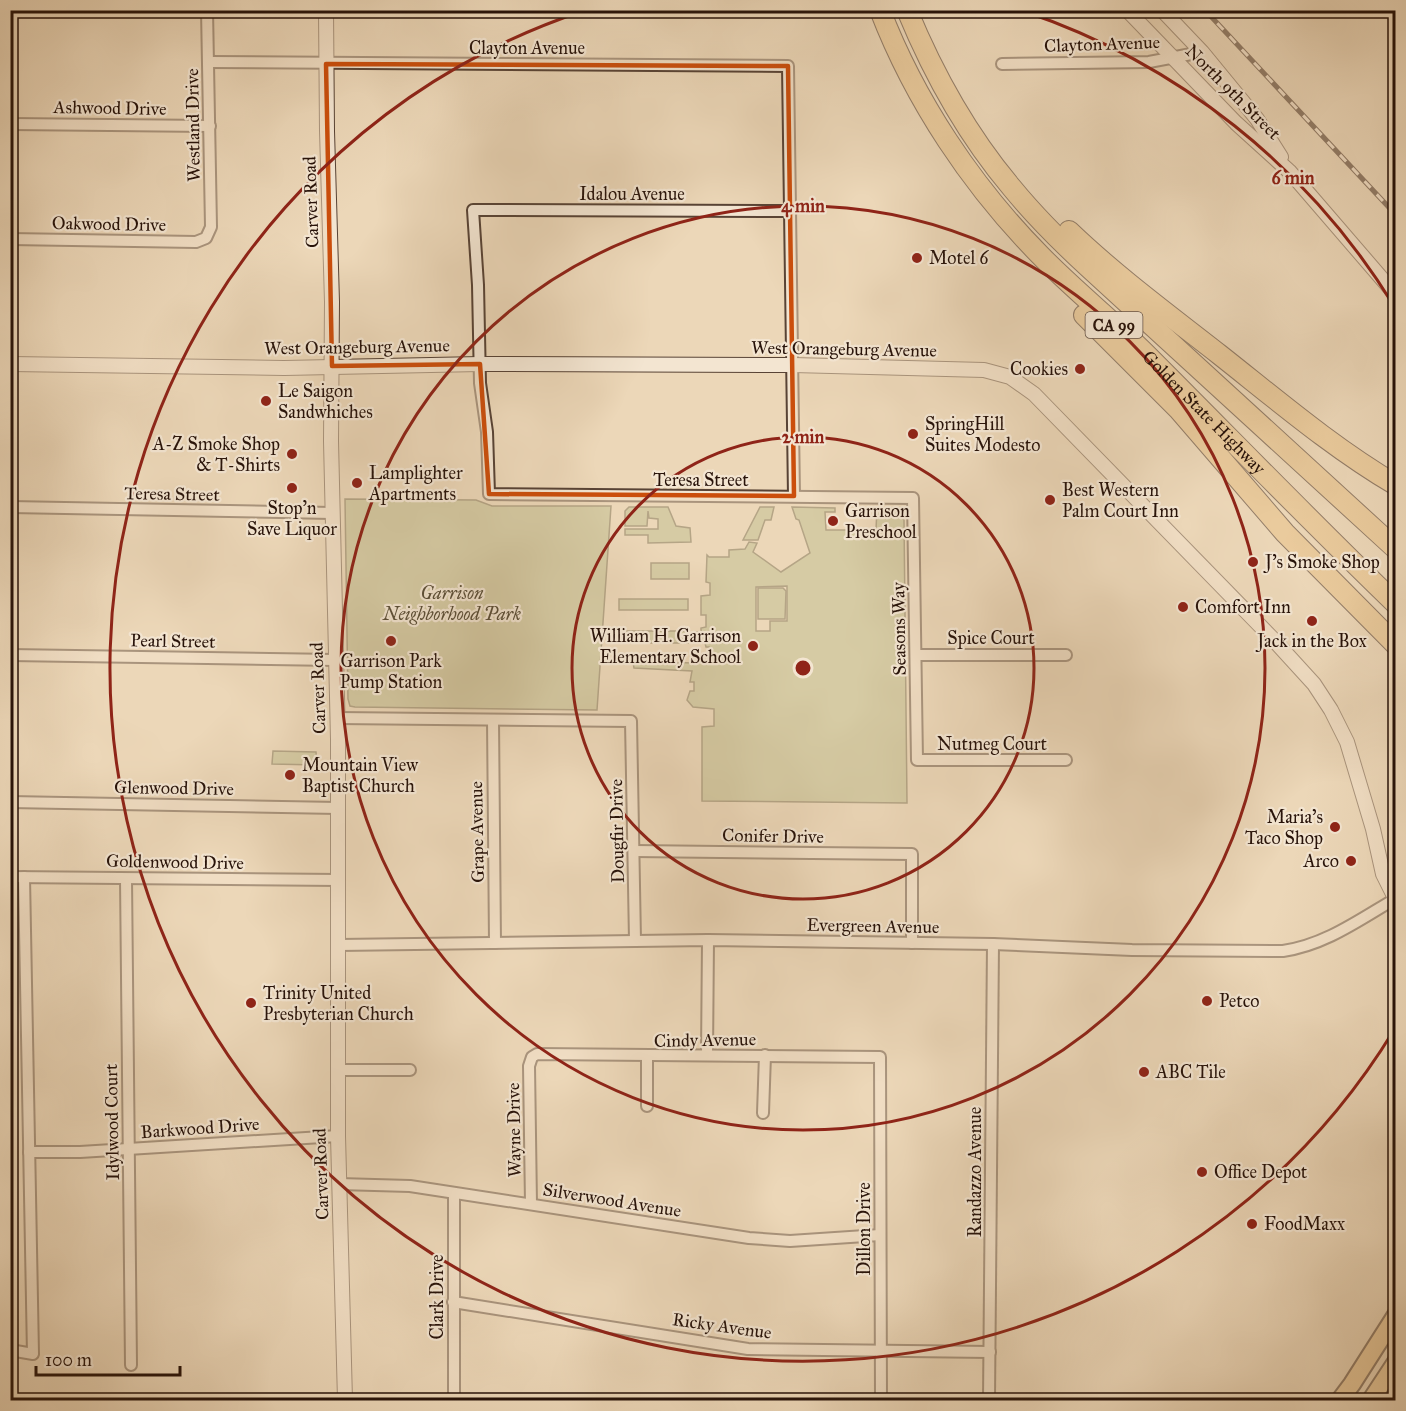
<svg xmlns="http://www.w3.org/2000/svg" width="1406" height="1411" viewBox="0 0 1406 1411" font-family="'IM FELL Great Primer',serif">
	<rect width="100%" height="100%" fill="#ecd7b8"/>
	<filter id="stains"><feTurbulence type="fractalNoise" baseFrequency=".00333" numOctaves="4"/><feColorMatrix values="0 0 0 0 .2 0 0 0 0 .09 0 0 0 0 .02 0 0 0 .5 -.17"/></filter>
	<radialGradient id="worn" r=".72"><stop offset=".6" stop-color="#630" stop-opacity="0"/><stop offset="1" stop-color="#630" stop-opacity=".3"/></radialGradient>
	<g fill="#bbbd8c" stroke="#71684a" stroke-width="1.5" fill-rule="evenodd">
		<polygon points="345,499 476,500 492,506 611,506 597,710 355,707 350,706 348,699"/>
		<polygon points="629,507 668,507 676,526 690,528 691,542 648,543 648,535 625,535 625,529 658,529 658,519 649,518 648,511 647,526 625,526 625,511"/>
		<polygon points="760,507 774,507 771,520 765,520 758,540 743,540"/>
		<path d="M792,507L835,508V512H825L826,530H876L877,508H893L904,520L907,803L702,801V727L714,726V709L693,707L687,700L690,691H694V682H690L692,671L634,668L633,662L700,663V660H709V647H706L705,643H696V632H701V628L706,627V615H701V596L710,595V583L706,582L707,555L709,557H729V550L745,549L749,542L757,543L753,552L781,572L810,553L799,520L796,519ZM787,586V621H770V631H756V587Z"/>
		<rect x="651" y="563" width="38" height="16"/>
		<polygon points="758,588 783,588 786,591 785,619 758,619"/>
		<rect x="619" y="599" width="69" height="11"/>
		<rect x="619" y="631" width="69" height="12"/>
		<polygon points="273,751 316,752 317,765 272,764"/>
	</g>
	<g fill="none" stroke-linecap="round" stroke-linejoin="round">
		<g stroke="#584335" stroke-width="14">
			<g id="minor">
				<polyline points="209,62 788,66 794,496"/>
				<polyline points="1002,64 1149,62 1202,52"/>
				<polyline points="10,124 210,126"/>
				<polyline points="791,211 473,210 478,285 480,383 487,432 489,494 913,498 917,760 1066,760"/>
				<polyline points="10,239 196,242 206,238 211,227 207,10"/>
				<polyline points="10,507 332,513"/>
				<polyline points="10,655 335,660"/>
				<polyline points="916,655 1066,655"/>
				<polyline points="337,718 631,721 635,940"/>
				<polyline points="493,720 495,943"/>
				<polyline points="10,802 338,808"/>
				<polyline points="634,851 912,854 912,943"/>
				<polyline points="10,877 339,880"/>
				<polyline points="126,879 131,1365"/>
				<path d="M339,945L708,940L993,944L1132,950L1283,951C1325,945 1359,920 1395,899"/>
				<polyline points="707,1055 708,940"/>
				<polyline points="337,1070 410,1070"/>
				<polyline points="647,1106 647,1057"/>
				<polyline points="763,1113 765,1055"/>
				<polyline points="29,1152 80,1152 338,1136"/>
				<polyline points="339,1184 410,1186 749,1238 790,1241 880,1235"/>
				<polyline points="454,1194 454,1400"/>
				<polyline points="531,1204 529,1066 532,1057 537,1054 880,1057 881,1400"/>
				<polyline points="453,1302 748,1349 990,1352"/>
				<polyline points="10,1350 33,1354 24,877"/>
				<polyline points="989,1400 993,944"/>
			</g>
		</g>
		<g stroke="#584335" stroke-width="16">
			<g id="tertiary">
				<polyline points="326,10 327,131 332,302 331,441 338,739 338,1136 345,1400"/>
				<polyline points="1127,10 1236,123 1290,172 1396,295"/>
				<polyline points="1162,10 1202,52 1257,119 1281,157"/>
				<polyline points="10,364 284,368 480,364 793,365 984,370 1010,377 1034,394 1272,638 1314,684 1331,710 1347,742 1373,829 1383,874 1396,900"/>
			</g>
		</g>
		<g stroke="#271209" stroke-width="20">
			<g id="primary">
				<polyline points="1340,1400 1352,1384 1396,1315"/>
				<polyline points="1371,1400 1396,1362"/>
			</g>
		</g>
		<g stroke="#271209" stroke-width="22">
			<g id="motorway">
				<path id="s1" d="M880,10C915,101 972,186 1040,255C1074,290 1112,320 1146,354C1229,437 1311,522 1396,604"/>
				<path d="M907,10C933,73 968,136 1012,188C1035,216 1061,242 1088,267L1396,549"/>
				<path d="M1069,231C1116,276 1169,315 1220,355C1277,400 1333,448 1396,485"/>
				<polyline points="1084,315 1179,410 1285,533 1396,645"/>
			</g>
		</g>
		<use href="#minor" stroke="#f3e5d1" stroke-width="10"/>
		<use href="#tertiary" stroke="#f3e5d1" stroke-width="14"/>
		<use href="#primary" stroke="#e6bc7c" stroke-width="16"/>
		<use href="#motorway" stroke="#e6bc7c" stroke-width="20"/>
		<g stroke="#271209" stroke-width="5">
			<polyline id="rail" points="1205,10 1396,215"/>
		</g>
		<use href="#rail" stroke="#f3e5d1" stroke-width="3" stroke-dasharray="9" stroke-linecap="butt"/>
	</g>
	<path d="M0 0H1406V1411H0ZM326,64L788,66L794,496L489,494L480,364L332,366Z" fill="#ecd7b8" fill-opacity=".55" fill-rule="evenodd"/>
	<path fill="none" stroke="#cb4e0c" stroke-width="4.5" stroke-linejoin="round" d="M326,64L788,66L794,496L489,494L480,364L332,366Z"/>
	<g fill="none" stroke="#8f2418" stroke-width="3">
		<circle cx="803" cy="668" r="231"/>
		<circle cx="803" cy="668" r="462"/>
		<path d="M1394 1030A693 693 0 1 1 583 11M1023 11A693 693 0 0 1 1394 306"/>
	</g>
	<g fill="#8f2418" stroke="#f3e5d1" stroke-width="2">
		<circle cx="917" cy="258" r="6"/>
		<circle cx="1080" cy="369" r="6"/>
		<circle cx="266" cy="401" r="6"/>
		<circle cx="913" cy="434" r="6"/>
		<circle cx="292" cy="454" r="6"/>
		<circle cx="357" cy="483" r="6"/>
		<circle cx="292" cy="488" r="6"/>
		<circle cx="1050" cy="500" r="6"/>
		<circle cx="833" cy="521" r="6"/>
		<circle cx="1253" cy="562" r="6"/>
		<circle cx="1183" cy="607" r="6"/>
		<circle cx="1312" cy="621" r="6"/>
		<circle cx="391" cy="641" r="6"/>
		<circle cx="753" cy="646" r="6"/>
		<circle cx="290" cy="775" r="6"/>
		<circle cx="1335" cy="827" r="6"/>
		<circle cx="1351" cy="861" r="6"/>
		<circle cx="1207" cy="1001" r="6"/>
		<circle cx="251" cy="1003" r="6"/>
		<circle cx="1144" cy="1072" r="6"/>
		<circle cx="1202" cy="1172" r="6"/>
		<circle cx="1252" cy="1224" r="6"/>
	</g>
	<g text-anchor="middle" dominant-baseline="central" stroke-width="4.5" stroke-linejoin="round" paint-order="stroke">
		<rect fill="#f3e5d1" stroke="#645145" stroke-width="1.5" x="1085.5" y="312" width="57" height="26" rx="4.5"/>
		<g font-size="16" font-weight="bold" fill="#271209">
			<text x="1114" y="325">CA 99</text>
		</g>
		<g font-size="18" fill="#271209" stroke="#f3e5d1">
			<text transform="translate(1102 44) rotate(-2)">Clayton Avenue</text>
			<text x="527" y="48">Clayton Avenue</text>
			<text transform="translate(1233 92) rotate(45)">North 9th Street</text>
			<text transform="translate(110 108) rotate(1)">Ashwood Drive</text>
			<text transform="translate(193 125) rotate(-91)">Westland Drive</text>
			<text x="632" y="194">Idalou Avenue</text>
			<text transform="translate(311 202) rotate(-92)">Carver Road</text>
			<text transform="translate(109 224) rotate(1)">Oakwood Drive</text>
			<text transform="translate(357 347) rotate(-1)">West Orangeburg Avenue</text>
			<text transform="translate(844 349) rotate(1)">West Orangeburg Avenue</text>
			<text stroke="none"><textPath href="#s1" startOffset="522">Golden State Highway</textPath></text>
			<text x="701" y="480">Teresa Street</text>
			<text transform="translate(172 494) rotate(1)">Teresa Street</text>
			<text transform="translate(899 629) rotate(-91)">Seasons Way</text>
			<text x="991" y="638">Spice Court</text>
			<text transform="translate(173 641) rotate(1)">Pearl Street</text>
			<text transform="translate(318 688) rotate(-92)">Carver Road</text>
			<text x="992" y="744">Nutmeg Court</text>
			<text transform="translate(174 788) rotate(1)">Glenwood Drive</text>
			<text transform="translate(617 831) rotate(-91)">Dougfir Drive</text>
			<text transform="translate(477 832) rotate(-91)">Grape Avenue</text>
			<text transform="translate(773 836) rotate(1)">Conifer Drive</text>
			<text transform="translate(175 862) rotate(1)">Goldenwood Drive</text>
			<text transform="translate(873 926) rotate(1)">Evergreen Avenue</text>
			<text transform="translate(705 1040) rotate(-1)">Cindy Avenue</text>
			<text transform="translate(112 1122) rotate(-91)">Idylwood Court</text>
			<text transform="translate(200 1128) rotate(-4)">Barkwood Drive</text>
			<text transform="translate(514 1130) rotate(-91)">Wayne Drive</text>
			<text transform="translate(975 1172) rotate(-90)">Randazzo Avenue</text>
			<text transform="translate(321 1174) rotate(-92)">Carver Road</text>
			<text transform="translate(612 1200) rotate(9)">Silverwood Avenue</text>
			<text transform="translate(864 1229) rotate(-90)">Dillon Drive</text>
			<text transform="translate(437 1297) rotate(-90)">Clark Drive</text>
			<text transform="translate(722 1326) rotate(8)">Ricky Avenue</text>
		</g>
		<g font-size="18" fill="#271209" stroke="#f3e5d1" text-anchor="start">
			<text x="929" y="258">Motel 6</text>
			<text x="1068" y="369" text-anchor="end">Cookies</text>
			<text x="278" y="391">Le Saigon<tspan x="278" dy="21">Sandwhiches</tspan></text>
			<text x="925" y="424">SpringHill<tspan x="925" dy="21">Suites Modesto</tspan></text>
			<text x="280" y="444" text-anchor="end">A-Z Smoke Shop<tspan x="280" dy="21">&amp; T-Shirts</tspan></text>
			<text x="369" y="473">Lamplighter<tspan x="369" dy="21">Apartments</tspan></text>
			<text x="1062" y="490">Best Western<tspan x="1062" dy="21">Palm Court Inn</tspan></text>
			<text x="292" y="508" text-anchor="middle">Stop'n<tspan x="292" dy="21">Save Liquor</tspan></text>
			<text x="845" y="511">Garrison<tspan x="845" dy="21">Preschool</tspan></text>
			<text x="1265" y="562">J's Smoke Shop</text>
			<text x="1195" y="607">Comfort Inn</text>
			<text x="741" y="636" text-anchor="end">William H. Garrison<tspan x="741" dy="21">Elementary School</tspan></text>
			<text x="1312" y="641" text-anchor="middle">Jack in the Box</text>
			<text x="391" y="661" text-anchor="middle">Garrison Park<tspan x="391" dy="21">Pump Station</tspan></text>
			<text x="302" y="765">Mountain View<tspan x="302" dy="21">Baptist Church</tspan></text>
			<text x="1323" y="817" text-anchor="end">Maria's<tspan x="1323" dy="21">Taco Shop</tspan></text>
			<text x="1339" y="861" text-anchor="end">Arco</text>
			<text x="263" y="993">Trinity United<tspan x="263" dy="21">Presbyterian Church</tspan></text>
			<text x="1219" y="1001">Petco</text>
			<text x="1156" y="1072">ABC Tile</text>
			<text x="1214" y="1172">Office Depot</text>
			<text x="1264" y="1224">FoodMaxx</text>
		</g>
		<g font-size="18" font-style="italic" fill="#5b4e37" stroke="#f3e5d1">
			<text x="452" y="593">Garrison<tspan x="452" dy="21">Neighborhood Park</tspan></text>
		</g>
	</g>
	<circle cx="803" cy="668" r="9" fill="#8f2418" stroke="#f3e5d1" stroke-width="3"/>
	<g font-size="18" text-anchor="middle" font-weight="bold" fill="#8f2418" stroke="#f3e5d1" stroke-width="4.5" stroke-linejoin="round" paint-order="stroke">
		<text x="1293" y="184">6 min</text>
		<text x="803" y="212">4 min</text>
		<text x="803" y="443">2 min</text>
	</g>
	<rect width="1406" height="1411" fill="none" stroke="#ecd7b8" stroke-width="36"/>
	<rect x="12" y="12" width="1382" height="1387" fill="none" stroke="#271209" stroke-width="3"/>
	<rect x="18" y="18" width="1370" height="1375" fill="none" stroke="#271209" stroke-width="1.5"/>
	<path d="M36 1366v9h144v-9" fill="none" stroke="#271209" stroke-width="3"/>
	<text x="45" y="1366" font-size="18" fill="#271209" stroke="#f3e5d1" stroke-width="4.5" paint-order="stroke">100 m</text>
	<rect width="100%" height="100%" filter="url(#stains)"/>
	<rect width="100%" height="100%" fill="url(#worn)"/>
</svg>
